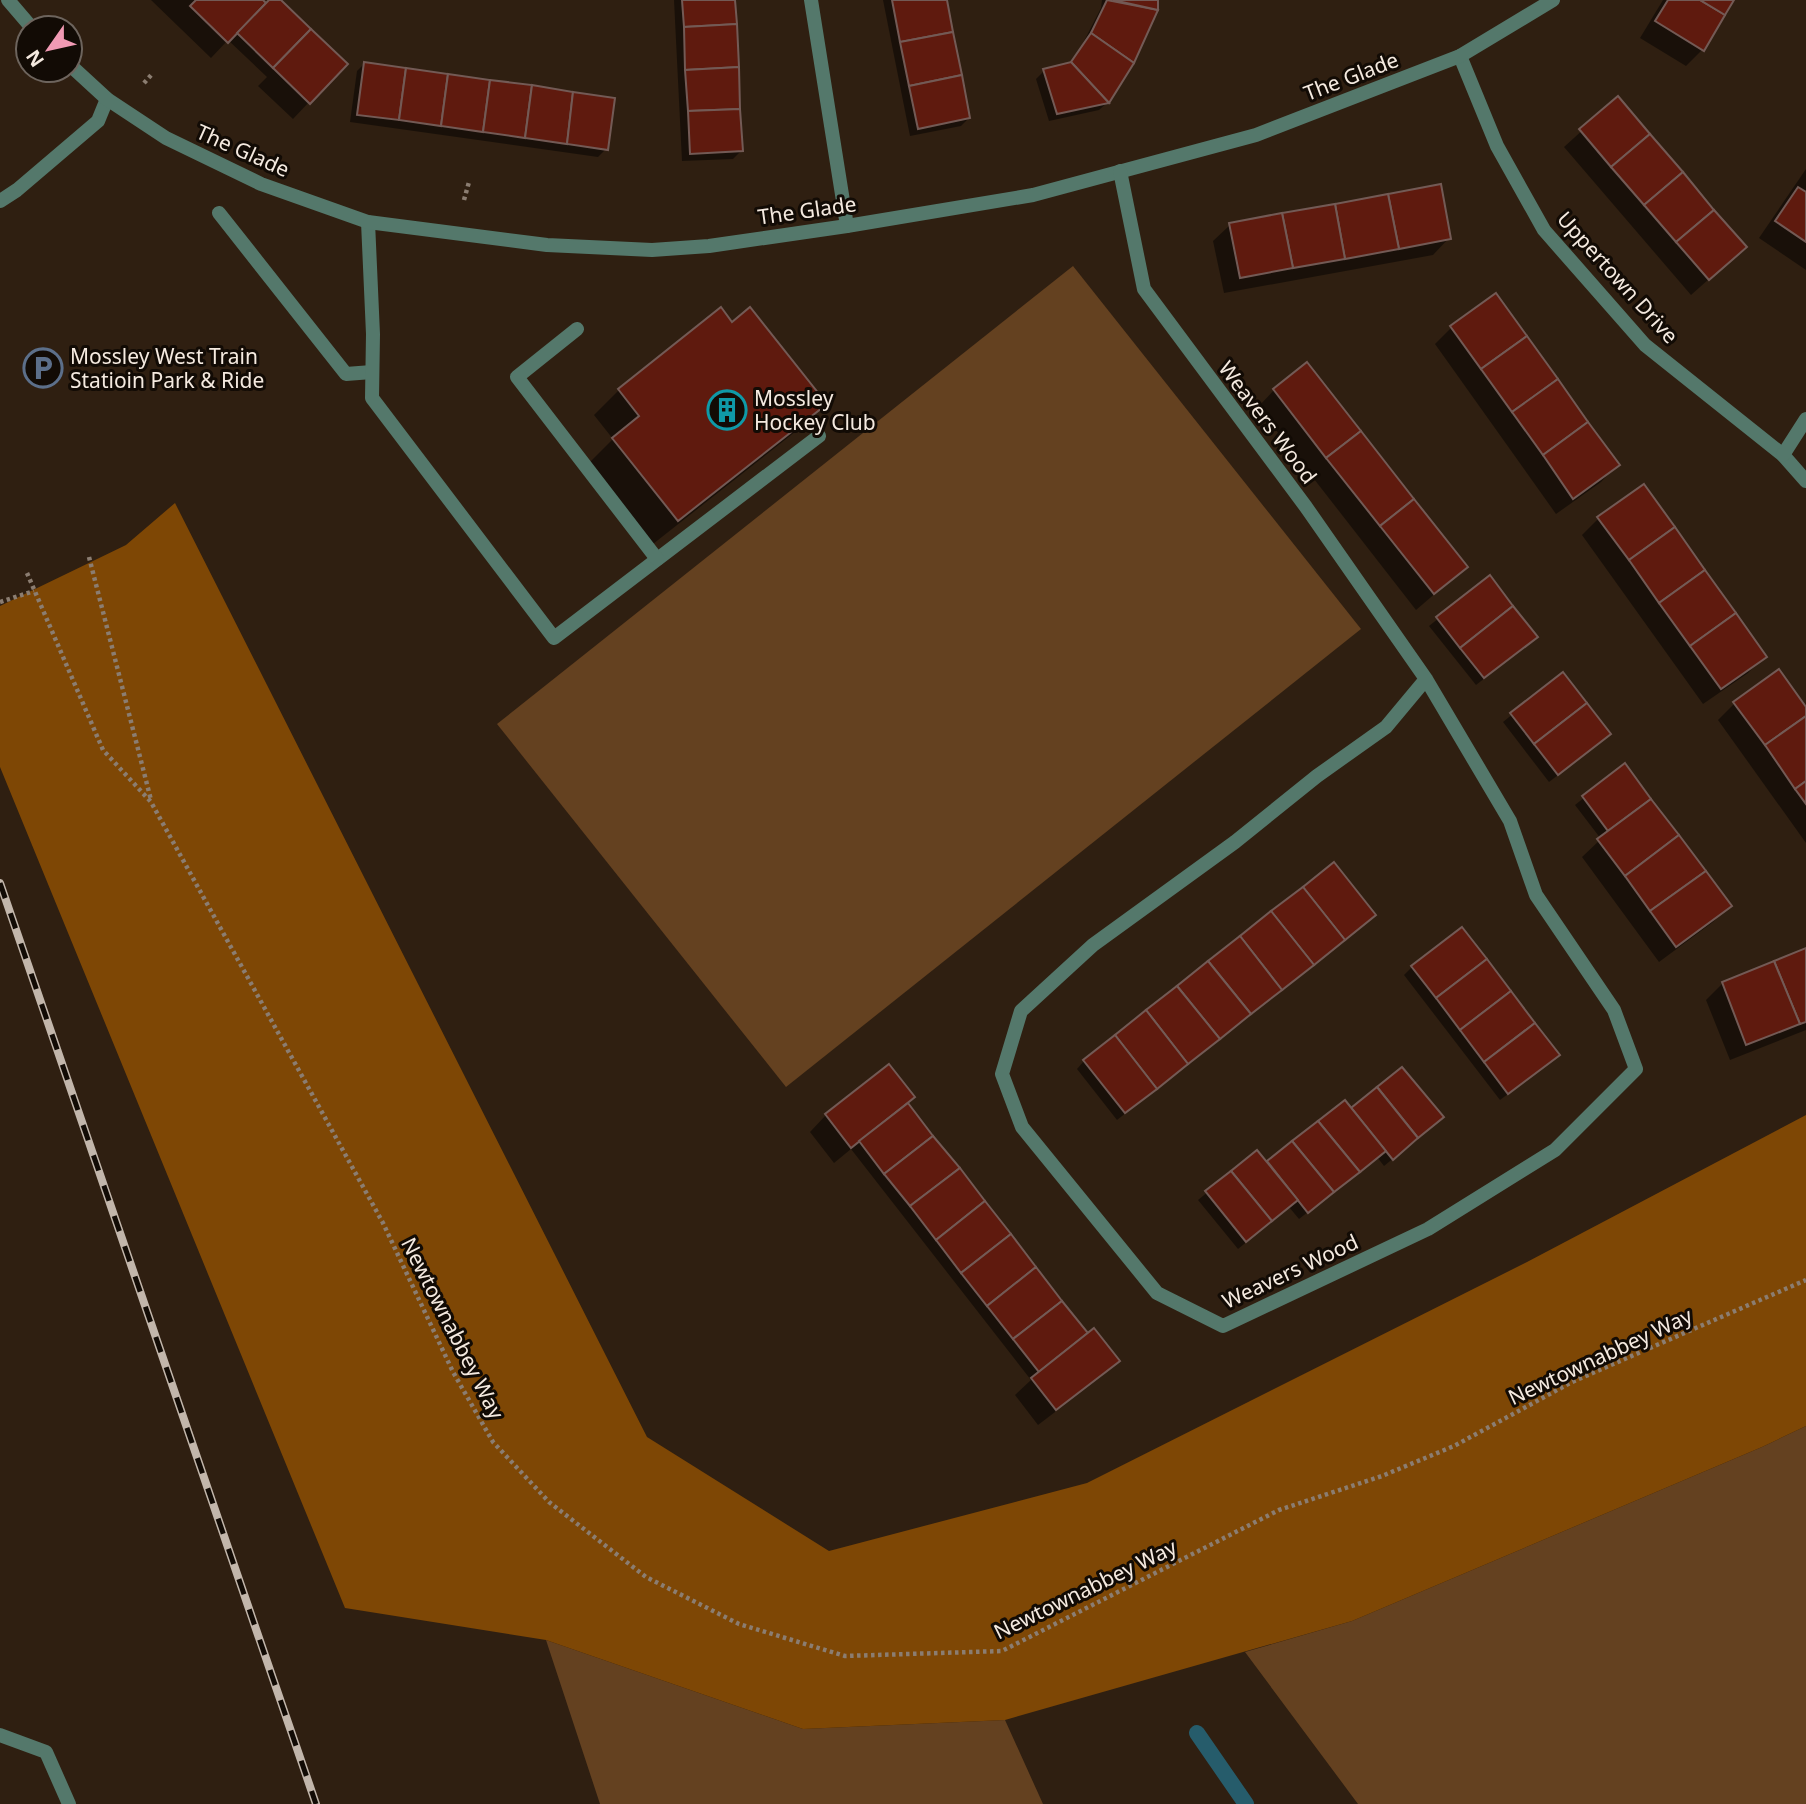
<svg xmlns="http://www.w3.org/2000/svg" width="1806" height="1804" viewBox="0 0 1806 1804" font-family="'Noto Sans',sans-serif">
	<rect width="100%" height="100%" fill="#2f1f11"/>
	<g fill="#644120">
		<polygon points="1073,266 1361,629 786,1087 497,724"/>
		<polygon points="1806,1426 1806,1804 1358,1804 1245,1652 1352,1621 1762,1447"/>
		<polygon points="546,1640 803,1729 1005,1720 1043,1804 600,1804"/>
	</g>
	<polygon fill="#7e4705" points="175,503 647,1437 829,1551 1087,1483 1527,1262 1806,1115 1806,1426 1762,1447 1352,1621 1005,1720 803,1729 546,1640 345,1608 0,767 0,606 126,545"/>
	<g fill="#0007">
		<polygon points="151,0 261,0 266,5 271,0 278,0 345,64 293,119 258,86 267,77 228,40 211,58"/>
		<polygon points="674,0 734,0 741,151 733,159 682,161"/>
		<polygon points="883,0 945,0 969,118 961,126 910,136"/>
		<polygon points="1102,0 1156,0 1156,10 1108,102 1099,110 1049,121 1036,79 1044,71 1068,65 1083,43 1101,8"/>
		<polygon points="1663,0 1732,0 1703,49 1686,66 1640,38"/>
		<polygon points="365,63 606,149 598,157 350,122 357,71"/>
		<polygon points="1617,99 1745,247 1691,295 1564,147"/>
		<polygon points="1806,169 1806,270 1759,238"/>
		<polygon points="1230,225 1449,238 1433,255 1224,293 1213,241"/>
		<polygon points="731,324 825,404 800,428 653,544 588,464 613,439 594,415 619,390"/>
		<polygon points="1452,327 1617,465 1601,482 1556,514 1435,344"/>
		<polygon points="1274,390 1466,567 1416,610 1258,407"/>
		<polygon points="1599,518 1764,656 1748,673 1703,704 1582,535"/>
		<polygon points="1489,578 1527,645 1476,685 1429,626"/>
		<polygon points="1562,674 1601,742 1549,782 1503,722"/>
		<polygon points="1734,704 1806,710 1806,843 1718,720"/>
		<polygon points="1625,765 1729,906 1713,922 1659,962 1582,857 1601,839 1575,805"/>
		<polygon points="1366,923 1117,1120 1077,1069 1084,1061"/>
		<polygon points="1806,950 1806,1030 1730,1060 1706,1000 1723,983"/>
		<polygon points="1412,967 1550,1062 1500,1100 1404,975"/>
		<polygon points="906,1103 1086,1333 1117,1361 1101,1377 1038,1425 1015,1395 1031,1380 851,1149 834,1163 810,1132 826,1115"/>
		<polygon points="1345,1103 1351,1111 1434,1125 1384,1166 1377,1157 1299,1219 1289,1207 1238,1249 1198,1200 1257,1152 1267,1164"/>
	</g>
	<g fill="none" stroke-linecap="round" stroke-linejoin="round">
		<polyline stroke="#265c6b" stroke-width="16" points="1197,1733 1246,1804"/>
	</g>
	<g fill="#5f1a0e" stroke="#735a55" stroke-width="2">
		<polygon points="196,0 263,0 266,3 228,43 190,6"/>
		<polygon points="269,0 281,0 311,29 273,68 237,33"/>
		<polygon points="682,0 735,0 737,24 684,27"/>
		<polygon points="892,0 947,0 953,32 900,42"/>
		<polygon points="1107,0 1158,10 1134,63 1091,33"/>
		<polygon points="1113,0 1158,0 1158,10"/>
		<polygon points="1668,0 1700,0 1725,15 1704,51 1655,21"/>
		<polygon points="1700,0 1734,0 1725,15"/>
		<polygon points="737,24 739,67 685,70 684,27"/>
		<polygon points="311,29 348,64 310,104 273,68"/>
		<polygon points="953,32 962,75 909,86 900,42"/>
		<polygon points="1091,33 1134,63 1109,103 1071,62"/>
		<polygon points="364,62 406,68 399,120 357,115"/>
		<polygon points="1071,62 1109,103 1057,114 1043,69"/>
		<polygon points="739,67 740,109 688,111 685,70"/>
		<polygon points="406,68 448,74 441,126 399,120"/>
		<polygon points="448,74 490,80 483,132 441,126"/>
		<polygon points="962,75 970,118 918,129 909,86"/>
		<polygon points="490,80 532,85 525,138 483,132"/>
		<polygon points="532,85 573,92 567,144 525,138"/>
		<polygon points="573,92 615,98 608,150 567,144"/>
		<polygon points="1618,96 1650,134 1611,167 1579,129"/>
		<polygon points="740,109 743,151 690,154 688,111"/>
		<polygon points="1650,134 1683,172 1644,205 1611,167"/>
		<polygon points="1683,172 1714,210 1676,242 1644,205"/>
		<polygon points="1441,184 1451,239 1399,249 1388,194"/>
		<polygon points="1798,187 1806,192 1806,242 1775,221"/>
		<polygon points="1388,194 1399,249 1345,259 1335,204"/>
		<polygon points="1335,204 1345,259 1293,268 1282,213"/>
		<polygon points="1714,210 1747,247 1709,280 1676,242"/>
		<polygon points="1282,213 1293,268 1240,278 1229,223"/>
		<polygon points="1496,293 1527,336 1481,369 1450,326"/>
		<polygon points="721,307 732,322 750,307 827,404 678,521 612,438 639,416 618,389"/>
		<polygon points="1527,336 1558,379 1512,412 1481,369"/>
		<polygon points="1307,362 1361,431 1326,458 1273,389"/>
		<polygon points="1558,379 1588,422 1543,455 1512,412"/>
		<polygon points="1588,422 1620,465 1573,499 1543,455"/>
		<polygon points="1361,431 1414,499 1380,526 1326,458"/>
		<polygon points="1644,484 1675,527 1629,560 1597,517"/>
		<polygon points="1414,499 1468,567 1434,594 1380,526"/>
		<polygon points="1675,527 1705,570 1659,603 1629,560"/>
		<polygon points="1705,570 1736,613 1690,646 1659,603"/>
		<polygon points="1490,575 1513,606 1460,648 1436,617"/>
		<polygon points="1513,606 1538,637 1484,678 1460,648"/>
		<polygon points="1736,613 1767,657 1721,689 1690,646"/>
		<polygon points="1779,669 1806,707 1806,716 1765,745 1733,702"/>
		<polygon points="1563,672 1587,703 1534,744 1510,713"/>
		<polygon points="1587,703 1611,734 1558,775 1534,744"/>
		<polygon points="1806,716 1806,781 1795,789 1765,745"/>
		<polygon points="1625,763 1651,799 1608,831 1582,796"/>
		<polygon points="1806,781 1806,804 1795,789"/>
		<polygon points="1651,799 1679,835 1625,876 1597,839"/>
		<polygon points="1679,835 1706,871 1650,911 1625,876"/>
		<polygon points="1334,862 1376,915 1345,940 1303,887"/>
		<polygon points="1706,871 1732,906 1676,947 1650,911"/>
		<polygon points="1303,887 1345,940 1314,965 1271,911"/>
		<polygon points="1271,911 1314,965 1282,990 1240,936"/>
		<polygon points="1462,927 1487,959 1436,998 1411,966"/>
		<polygon points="1240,936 1282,990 1251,1014 1208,961"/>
		<polygon points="1806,948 1806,1022 1800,1024 1774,961"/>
		<polygon points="1487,959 1511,991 1460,1030 1436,998"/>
		<polygon points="1208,961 1251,1014 1220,1039 1177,986"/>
		<polygon points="1774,961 1800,1024 1746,1045 1722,982"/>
		<polygon points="1177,986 1220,1039 1188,1064 1146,1010"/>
		<polygon points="1511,991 1535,1023 1484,1062 1460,1030"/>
		<polygon points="1146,1010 1188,1064 1157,1089 1115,1035"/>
		<polygon points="1535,1023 1560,1055 1508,1094 1484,1062"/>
		<polygon points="1115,1035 1157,1089 1125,1113 1083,1060"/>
		<polygon points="889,1064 915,1097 851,1148 825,1114"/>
		<polygon points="1402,1067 1444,1117 1418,1138 1377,1087"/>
		<polygon points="1377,1087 1418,1138 1393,1160 1351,1108"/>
		<polygon points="1345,1100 1386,1151 1360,1172 1318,1121"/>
		<polygon points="908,1103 933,1136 884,1174 859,1141"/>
		<polygon points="1318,1121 1360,1172 1334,1192 1292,1141"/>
		<polygon points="933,1136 960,1168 910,1206 884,1174"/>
		<polygon points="1292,1141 1334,1192 1308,1213 1267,1161"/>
		<polygon points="1257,1150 1298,1200 1272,1221 1231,1171"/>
		<polygon points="960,1168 985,1201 936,1240 910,1206"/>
		<polygon points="1231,1171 1272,1221 1246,1242 1205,1191"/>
		<polygon points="985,1201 1011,1234 961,1273 936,1240"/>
		<polygon points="1011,1234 1036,1267 987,1306 961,1273"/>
		<polygon points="1036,1267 1062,1301 1013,1339 987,1306"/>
		<polygon points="1062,1301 1088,1333 1039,1372 1013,1339"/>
		<polygon points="1094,1328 1120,1361 1056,1410 1031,1378"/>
	</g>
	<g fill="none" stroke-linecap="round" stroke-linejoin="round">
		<g stroke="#8b7d71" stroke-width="4.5" stroke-dasharray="3.5 3.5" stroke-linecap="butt">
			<polyline points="144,83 153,73"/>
			<polyline points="464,200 469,182"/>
			<polyline points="89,557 151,800"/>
			<polyline points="27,573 103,750 151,802 383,1223 453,1372 493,1442 549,1502 646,1577 739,1624 845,1656 1002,1651 1279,1510 1382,1476 1454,1446 1572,1382 1806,1280"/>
			<polyline points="0,602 34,591"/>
		</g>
		<g stroke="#54786b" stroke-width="14">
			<polyline points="0,201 17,190 98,121 107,99"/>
			<polyline points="219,213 346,374 372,372"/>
			<polyline points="368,222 373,334 372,398 554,638 819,436"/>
			<polyline points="577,329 517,377 657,559"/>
			<polyline points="0,1735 46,1752 69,1804"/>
		</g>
		<g stroke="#54786b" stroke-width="14">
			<polyline points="8,0 32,28"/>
			<polyline points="811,0 847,226"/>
			<polyline points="1460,56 1497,146 1544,230 1645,345 1783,455 1806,481"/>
			<polyline points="70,65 107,99 166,138 261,184 368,222 547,245 652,250 709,246 847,226 1033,195 1256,135 1460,56 1553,0"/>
			<polyline points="1120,171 1144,289 1306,507 1426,679 1510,821 1536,895 1614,1010 1636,1069 1555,1150 1428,1229 1223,1326 1157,1293 1022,1127 1002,1074 1021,1011 1093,945 1235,842 1317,776 1386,727 1426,679"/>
			<polyline points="1783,455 1806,419"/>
		</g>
		<g stroke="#c2b6ab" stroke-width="8">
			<polyline id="rail" points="0,883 316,1804"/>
		</g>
		<use href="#rail" stroke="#120b05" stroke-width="5" stroke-dasharray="16" stroke-linecap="butt"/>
	</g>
	<defs>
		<g id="parking-ring" transform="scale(2.0125)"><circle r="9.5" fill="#120b05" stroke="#5c6f8a" stroke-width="1.5"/><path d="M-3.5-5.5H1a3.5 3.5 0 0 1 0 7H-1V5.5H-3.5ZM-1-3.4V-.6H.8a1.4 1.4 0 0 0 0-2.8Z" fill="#5c6f8a"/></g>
		<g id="building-ring" transform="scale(2.0125)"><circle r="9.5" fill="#120b05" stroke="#0f9aa8" stroke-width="1.5"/><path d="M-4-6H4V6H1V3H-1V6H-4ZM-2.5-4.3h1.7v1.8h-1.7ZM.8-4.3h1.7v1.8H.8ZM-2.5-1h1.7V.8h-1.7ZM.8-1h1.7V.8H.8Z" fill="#0f9aa8"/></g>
	</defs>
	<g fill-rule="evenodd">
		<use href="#parking-ring" x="43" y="368"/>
		<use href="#building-ring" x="727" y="410"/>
	</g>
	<g text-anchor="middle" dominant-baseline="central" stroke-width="6" stroke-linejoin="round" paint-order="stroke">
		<g font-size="21" fill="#f5eae0" stroke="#120b05">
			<text transform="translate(1351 76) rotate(-21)">The Glade</text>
			<text transform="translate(243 150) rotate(24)">The Glade</text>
			<text transform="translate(807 210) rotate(-8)">The Glade</text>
			<text transform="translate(1618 277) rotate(48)">Uppertown Drive</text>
			<text transform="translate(1268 422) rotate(53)">Weavers Wood</text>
			<text transform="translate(1290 1271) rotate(-25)">Weavers Wood</text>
			<text transform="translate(453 1328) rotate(63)">Newtownabbey Way</text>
			<text transform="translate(1600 1356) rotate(-25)">Newtownabbey Way</text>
			<text transform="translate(1085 1589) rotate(-26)">Newtownabbey Way</text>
		</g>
		<g font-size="21" fill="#f5eae0" stroke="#120b05" text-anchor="start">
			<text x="70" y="356">Mossley West Train<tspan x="70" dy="24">Statioin Park &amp; Ride</tspan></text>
			<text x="754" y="398">Mossley<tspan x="754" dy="24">Hockey Club</tspan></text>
		</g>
	</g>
	<g transform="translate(49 49) rotate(236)"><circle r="33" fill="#120b05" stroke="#6d645d" stroke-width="2"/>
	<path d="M0-5L12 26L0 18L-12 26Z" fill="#f19ab4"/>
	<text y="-10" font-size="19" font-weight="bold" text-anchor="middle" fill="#f5eae0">N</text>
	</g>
</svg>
